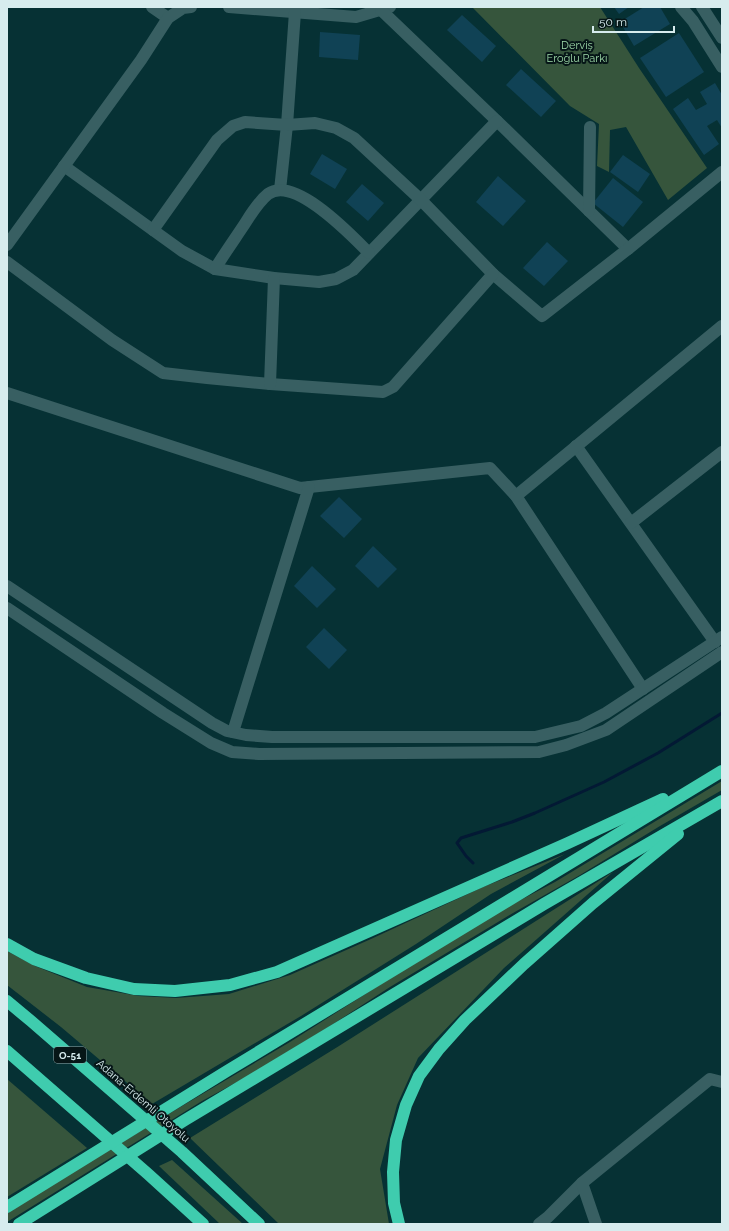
<svg xmlns="http://www.w3.org/2000/svg" width="729" height="1231" viewBox="0 0 729 1231" font-family="Raleway,sans-serif">
	<rect width="100%" height="100%" fill="#063134"/>
	<g fill="#36553c">
		<polygon points="472,7 600,7 639,68 707,168 668,200 626,127 610,130 609,172 597,166 599,124 570,106"/>
		<polygon points="722,781 722,790 660,826 580,875 513,913 390,987 330,1026 248,1076 202,1101 7,1222 7,1212 182,1106 290,1042 389,979 511,905 555,882"/>
		<polygon points="565,854 491,894 416,944 301,1016 152,1104 61,1027 7,985 7,951 35,966 87,987 139,996 176,998 229,994 290,975 371,939 483,887"/>
		<polygon points="613,872 504,968 418,1058 397,1105 380,1169 389,1224 279,1224 190,1138 339,1046"/>
		<polygon points="7,1079 87,1148 7,1197"/>
		<polygon points="172,1160 243,1224 220,1224 159,1166"/>
	</g>
	<g fill="none" stroke-linecap="round" stroke-linejoin="round">
		<polyline stroke="#031934" stroke-width="3" points="473,863 466,856 457,843 461,838 512,822 535,813 604,782 658,753 722,713"/>
	</g>
	<g fill="#104255">
		<polygon points="614,7 629,7 619,14"/>
		<polygon points="644,7 660,7 670,24 634,46 620,22"/>
		<polygon points="462,15 496,46 482,62 447,30"/>
		<polygon points="320,32 360,35 358,60 319,57"/>
		<polygon points="679,33 704,72 666,97 640,58"/>
		<polygon points="521,69 556,101 541,117 506,85"/>
		<polygon points="715,83 722,95 722,128 717,120 707,126 719,144 704,155 673,109 688,98 696,110 707,104 700,92"/>
		<polygon points="322,154 347,169 335,189 310,174"/>
		<polygon points="623,155 650,174 638,192 610,172"/>
		<polygon points="498,176 526,201 503,226 476,202"/>
		<polygon points="613,178 643,202 623,227 593,203"/>
		<polygon points="362,184 384,203 368,221 346,202"/>
		<polygon points="547,242 568,261 544,286 523,268"/>
		<polygon points="339,497 362,519 344,538 320,516"/>
		<polygon points="373,546 397,569 378,588 355,566"/>
		<polygon points="312,566 336,589 317,608 294,586"/>
		<polygon points="324,628 347,650 329,669 306,647"/>
	</g>
	<g fill="none" stroke-linecap="round" stroke-linejoin="round">
		<g stroke="#385f62" stroke-width="12">
			<polyline points="152,7 168,18"/>
			<polyline points="229,7 356,17 390,7"/>
			<polyline points="681,7 693,21 722,67"/>
			<polyline points="702,7 722,38"/>
			<polyline points="381,10 497,121 628,249"/>
			<polyline points="64,166 182,251 215,269 274,278 319,282 336,279 353,270 497,121"/>
			<polyline points="280,190 287,125 295,12"/>
			<polyline points="589,211 590,127"/>
			<polyline points="153,230 217,140 233,126 245,122 287,125 315,123 336,128 354,138 421,200 493,274 542,316 628,249 722,172"/>
			<polyline points="7,245 141,60 168,18 183,8 191,7"/>
			<polyline points="7,262 112,340 163,373 207,378 270,384 383,392 393,387 493,274"/>
			<path d="M215,269C224,254 234,240 244,225C251,214 258,202 268,194C295,175 352,236 369,253"/>
			<polyline points="270,384 274,278"/>
			<polyline points="7,393 300,488 490,468 516,496 643,689"/>
			<polyline points="576,446 715,642"/>
			<polyline points="516,496 722,326"/>
			<polyline points="631,523 722,452"/>
			<polyline points="7,586 212,723 227,731 246,735 272,737 535,737 581,726 606,713 722,637"/>
			<polyline points="7,608 163,713 211,743 232,752 259,754 539,752 566,745 606,730 722,652"/>
			<polyline points="233,732 309,487"/>
			<polyline points="539,1224 548,1217 582,1183"/>
			<polyline points="596,1224 582,1183 710,1079 722,1082"/>
		</g>
		<g stroke="#3fccae" stroke-width="12">
			<polyline points="7,944 34,959 86,978 134,989 175,991 230,985 277,972 568,843 663,799"/>
			<polyline points="7,1001 31,1021 182,1152 259,1224"/>
			<polyline points="7,1051 148,1174 203,1224"/>
			<polyline points="7,1207 227,1071 722,771"/>
			<polyline points="19,1224 185,1120 544,904 722,801"/>
			<polyline points="399,1224 394,1203 393,1172 396,1140 406,1105 419,1076 439,1049 465,1020 524,964 593,903 678,834"/>
		</g>
	</g>
	<g text-anchor="middle" dominant-baseline="central" stroke-width="4" stroke-linejoin="round" paint-order="stroke">
		<rect fill="#061617" stroke="#98acae" stroke-width="1" x="54" y="1047" width="32" height="16" rx="3"/>
		<g font-size="10" font-weight="bold" fill="#d7ecee">
			<text x="70" y="1055">O-51</text>
		</g>
		<g font-size="11" fill="#9ed9a8" stroke="#061617">
			<text x="577" y="45">Derviş<tspan x="577" dy="13">Eroğlu Parkı</tspan></text>
		</g>
		<g font-size="11" fill="#d7ecee" stroke="#061617">
			<text transform="translate(143 1101) rotate(41)">Adana-Erdemli Otoyolu</text>
		</g>
	</g>
	<rect width="729" height="1231" fill="none" stroke="#d7ecee" stroke-width="16"/>
	<path d="M593 26v6h81v-6" fill="none" stroke="#d7ecee" stroke-width="2"/>
	<text x="599" y="26" font-size="12" fill="#d7ecee" stroke="#061617" stroke-width="3" paint-order="stroke">50 m</text>
</svg>
